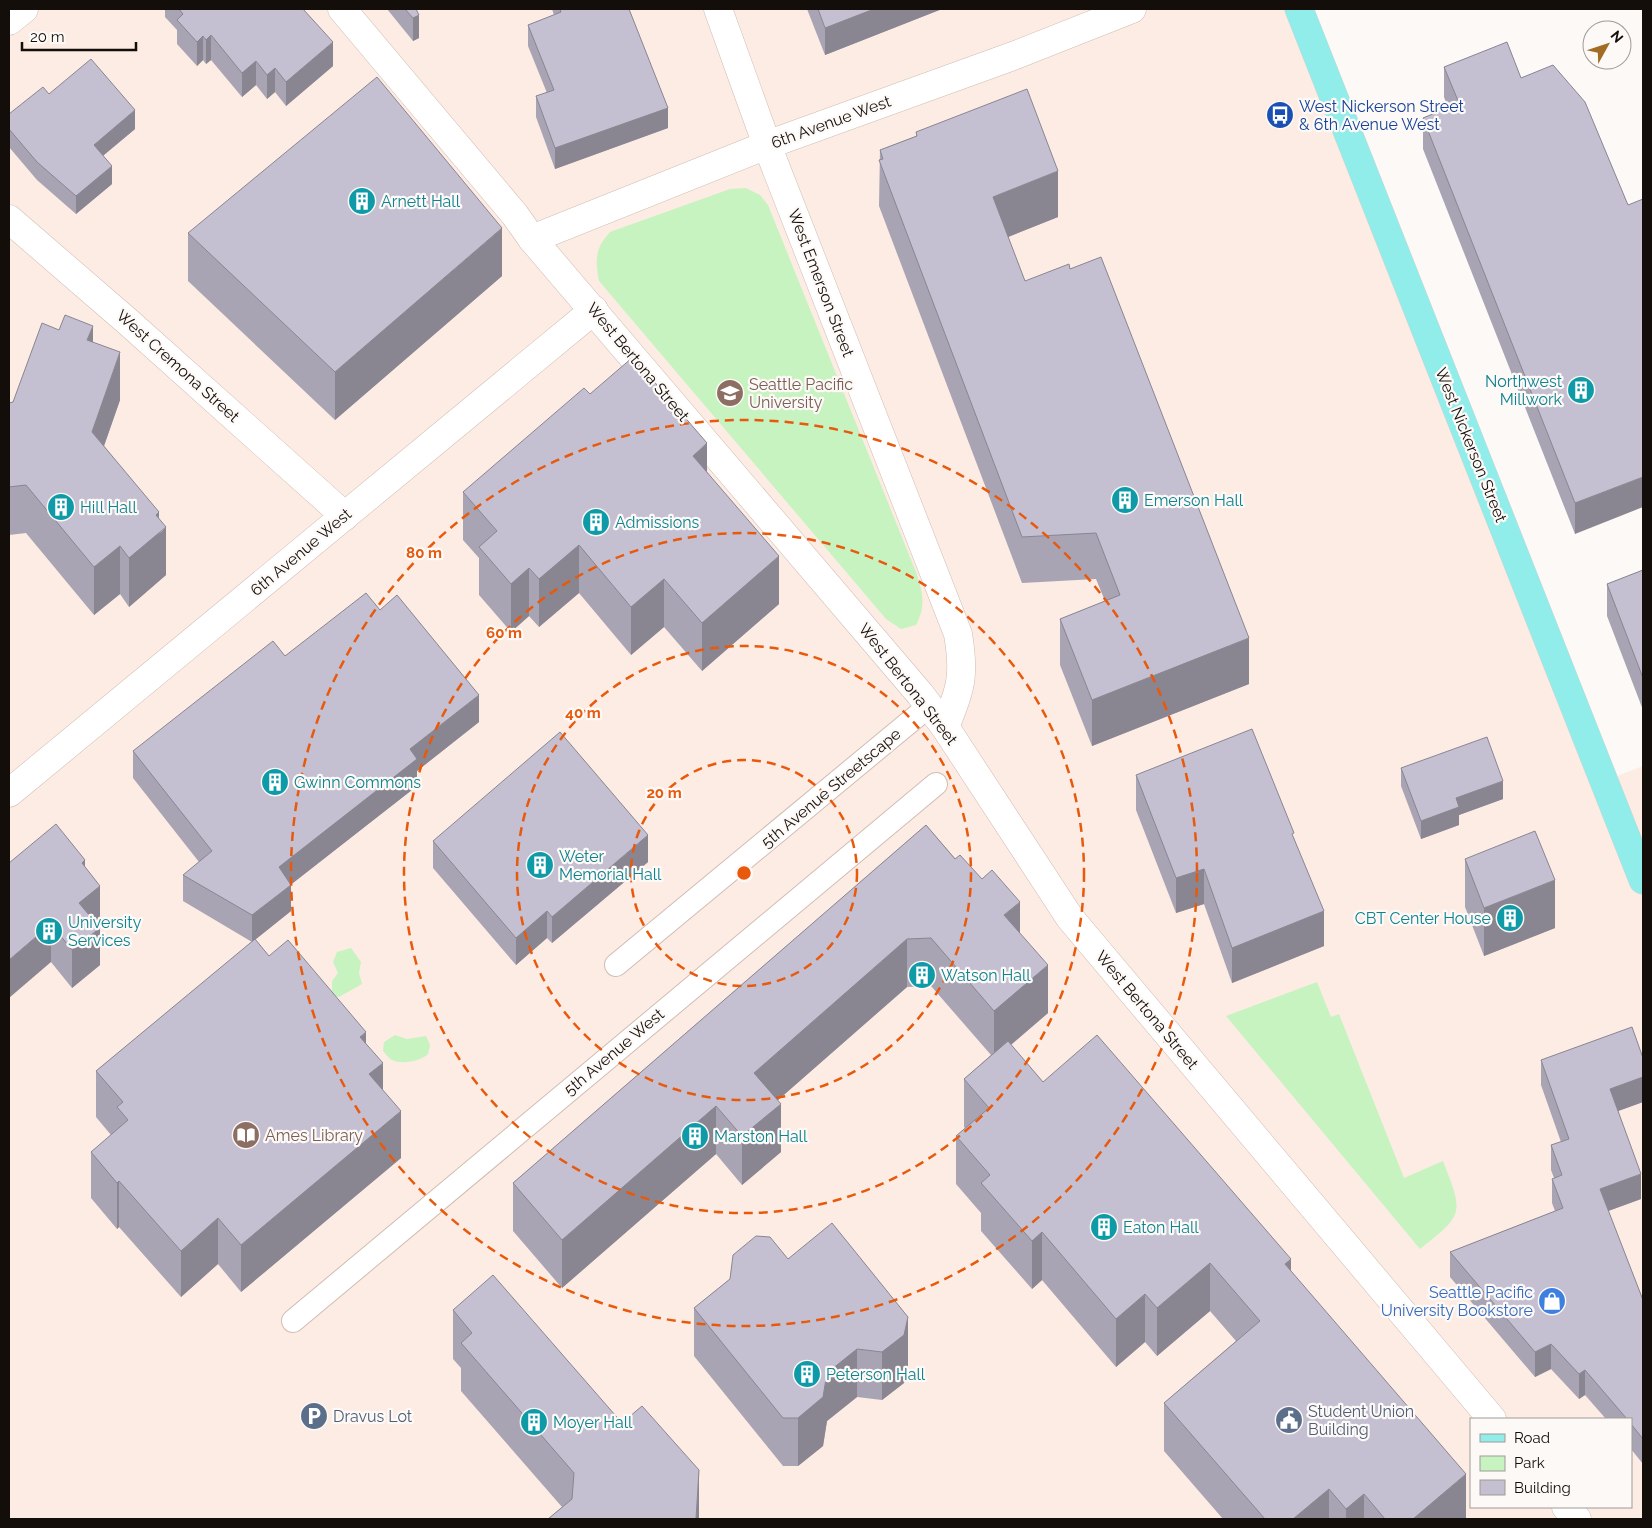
<svg xmlns="http://www.w3.org/2000/svg" width="1652" height="1528" viewBox="0 0 1652 1528" font-family="Raleway,sans-serif">
	<rect width="100%" height="100%" fill="#fdf9f7"/>
	<path fill="#fdece3" fill-rule="evenodd" d="M24,9H1299L1604,781L1643,766V1519H9V21ZM1471,1419H1631V1507H1471Z"/>
	<g fill="#c7f3c0">
		<path d="M746,188L760,195L768,205L916,572C923,593 926,606 916,625L901,629L886,619L599,281C595,260 595,248 610,232L730,189Z"/>
		<polygon points="351,948 361,962 359,973 362,984 339,997 332,995 332,981 338,973 333,962 337,952"/>
		<path d="M1317,982L1331,1017L1339,1014L1404,1178L1443,1161C1463,1213 1465,1214 1420,1249L1226,1016Z"/>
		<path d="M395,1035L407,1039L426,1036L430,1045L428,1054C421,1061 402,1065 392,1060C389,1059 386,1054 383,1051L384,1042Z"/>
	</g>
	<g fill="none" stroke-linecap="round" stroke-linejoin="round">
		<g stroke="#d0bdb3" stroke-width="24">
			<g id="pedestrian">
				<polyline points="616,965 929,706"/>
				<polyline points="293,1321 936,784"/>
			</g>
		</g>
		<g stroke="#d0bdb3" stroke-width="29">
			<g id="minor">
				<path d="M718,9L767,145L958,634C965,675 961,689 945,727"/>
				<polyline points="9,21 24,9"/>
				<polyline points="9,219 127,321 345,516"/>
				<polyline points="532,239 767,145 1013,56 1132,9"/>
				<polyline points="9,793 594,310"/>
			</g>
		</g>
		<g stroke="#d0bdb3" stroke-width="29">
			<g id="tertiary">
				<polyline points="342,9 515,215 532,239 920,694 945,727 1070,918 1492,1419"/>
				<polyline points="1566,1507 1577,1519"/>
			</g>
		</g>
		<g stroke="#d5d4d3" stroke-width="29">
			<polyline id="primary" points="1299,9 1643,880"/>
		</g>
		<use href="#pedestrian" stroke="#fff" stroke-width="22"/>
		<use href="#minor" stroke="#fff" stroke-width="28"/>
		<use href="#tertiary" stroke="#fff" stroke-width="28"/>
		<use href="#primary" stroke="#91ede9" stroke-width="28"/>
	</g>
	<g fill="#a9a4b4">
		<polygon points="165,9 303,9 333,66 286,106 275,92 267,99 256,85 242,97 211,60 206,64 203,60 197,66 177,44 177,30 165,17"/>
		<polygon points="387,9 416,9 419,38 413,41"/>
		<polygon points="552,9 629,9 668,128 555,169 536,117 536,96 547,93 528,46 528,25 554,15"/>
		<polygon points="807,9 942,9 825,55"/>
		<polygon points="1444,67 1521,78 1628,205 1575,534 1423,149 1423,118 1448,108 1444,97"/>
		<polygon points="49,94 135,129 103,156 112,184 76,214 37,180 9,147 9,114"/>
		<polygon points="916,132 1058,217 1008,237 1025,281 1249,684 1092,746 1060,665 1060,619 1105,601 1096,579 1022,583 879,206 880,150 916,136"/>
		<polygon points="188,233 502,276 335,420 188,281"/>
		<polygon points="93,342 120,400 104,446 159,518 166,575 129,607 120,594 94,615 26,533 9,535 9,403 13,402"/>
		<polygon points="590,394 707,472 779,604 702,671 664,627 631,655 579,593 539,627 529,616 511,632 479,595 479,558 463,540 463,492"/>
		<polygon points="1643,570 1643,710 1607,616 1607,584"/>
		<polygon points="380,610 479,722 417,771 417,786 291,884 291,911 255,940 269,956 366,1043 383,1090 401,1158 241,1292 218,1264 181,1297 119,1227 117,1229 91,1198 91,1152 111,1135 96,1117 96,1071 252,942 183,901 183,875 199,862 133,778 133,751 285,656"/>
		<polygon points="1401,768 1503,799 1459,815 1459,825 1421,839 1401,786"/>
		<polygon points="1136,775 1294,838 1324,946 1232,983 1204,904 1176,913 1136,810"/>
		<polygon points="926,825 1020,933 1048,1013 1011,1045 1043,1082 1291,1271 1466,1519 1223,1519 1164,1451 1164,1403 1236,1341 1210,1311 1157,1356 1145,1342 1116,1367 1042,1280 1032,1289 981,1231 981,1213 956,1184 956,1136 965,1128 964,1127 964,1079 991,1055 931,986 907,987 778,1100 781,1152 742,1185 716,1154 562,1288 513,1231 513,1183"/>
		<polygon points="433,841 648,862 552,943 547,938 516,965 433,868"/>
		<polygon points="1465,859 1555,928 1484,956 1465,907"/>
		<polygon points="9,863 85,867 100,923 97,925 100,965 72,988 51,962"/>
		<polygon points="1643,1058 1643,1102 1618,1111 1641,1199 1608,1211 1643,1300 1643,1464 1631,1449 1631,1419 1606,1419 1585,1395 1579,1399 1551,1369 1535,1377 1450,1277 1450,1252 1555,1211 1552,1203 1552,1179 1554,1178 1551,1170 1551,1145 1561,1142 1541,1085 1541,1060"/>
		<polygon points="788,1259 908,1365 904,1383 882,1400 857,1397 827,1421 823,1446 798,1466 783,1466 694,1356 694,1308 730,1279"/>
		<polygon points="453,1310 622,1423 699,1470 699,1519 548,1519 562,1507 461,1391 461,1368 453,1359"/>
	</g>
	<g fill="#898692">
		<polygon points="874,9 942,9 825,55 825,28"/>
		<polygon points="419,15 419,38 413,41 413,18"/>
		<polygon points="211,35 211,60 206,64 206,40"/>
		<polygon points="203,36 203,60 197,66 197,42"/>
		<polygon points="333,42 333,66 286,106 286,82"/>
		<polygon points="256,61 256,85 242,97 242,73"/>
		<polygon points="275,68 275,92 267,99 267,75"/>
		<polygon points="668,108 668,128 555,169 555,148"/>
		<polygon points="135,110 135,129 94,163 94,145"/>
		<polygon points="112,166 112,184 76,214 76,196"/>
		<polygon points="1058,171 1058,217 993,243 993,197"/>
		<polygon points="502,228 502,276 335,420 335,372"/>
		<polygon points="93,326 93,374 87,340"/>
		<polygon points="120,352 120,400 92,480 92,432"/>
		<polygon points="707,443 707,491 693,456"/>
		<polygon points="1643,477 1643,507 1575,534 1575,503"/>
		<polygon points="159,512 159,534 166,527 166,575 129,607 129,558 156,515"/>
		<polygon points="579,545 579,593 539,627 539,579"/>
		<polygon points="120,546 120,594 94,615 94,567"/>
		<polygon points="779,556 779,604 702,671 702,623"/>
		<polygon points="529,568 529,616 511,632 511,584"/>
		<polygon points="664,579 664,627 631,655 631,607"/>
		<polygon points="1249,638 1249,684 1092,746 1092,700"/>
		<polygon points="479,695 479,722 417,771 417,786 279,894 279,867 410,749"/>
		<polygon points="1503,781 1503,799 1459,815 1459,825 1421,839 1421,821 1456,798"/>
		<polygon points="648,835 648,862 552,943 552,917"/>
		<polygon points="85,860 85,897 100,886 100,923 79,940 79,903 82,863"/>
		<polygon points="1204,869 1204,904 1176,913 1176,878"/>
		<polygon points="1555,880 1555,928 1484,956 1484,908"/>
		<polygon points="291,885 291,911 252,942 252,915"/>
		<polygon points="1020,902 1020,950 1004,915"/>
		<polygon points="547,911 547,938 516,965 516,938"/>
		<polygon points="1324,911 1324,946 1232,983 1232,948"/>
		<polygon points="51,924 51,962 9,998 9,960"/>
		<polygon points="100,928 100,965 72,988 72,950"/>
		<polygon points="907,939 907,987 754,1121 754,1073"/>
		<polygon points="1048,965 1048,1013 994,1059 994,1011"/>
		<polygon points="366,1032 366,1079 360,1037"/>
		<polygon points="383,1063 383,1110 369,1074"/>
		<polygon points="1643,1077 1643,1102 1610,1114 1610,1089"/>
		<polygon points="781,1104 781,1152 742,1185 742,1136"/>
		<polygon points="716,1106 716,1154 562,1288 562,1240"/>
		<polygon points="401,1111 401,1158 241,1292 241,1245"/>
		<polygon points="1641,1174 1641,1199 1600,1214 1600,1189"/>
		<polygon points="119,1181 119,1227 117,1229 117,1183"/>
		<polygon points="218,1218 218,1264 181,1297 181,1251"/>
		<polygon points="1042,1232 1042,1280 1032,1289 1032,1241"/>
		<polygon points="1291,1259 1291,1307 1285,1264"/>
		<polygon points="1210,1263 1210,1311 1157,1356 1157,1308"/>
		<polygon points="1145,1294 1145,1342 1116,1367 1116,1319"/>
		<polygon points="908,1317 908,1365 904,1383 882,1400 882,1352"/>
		<polygon points="1551,1344 1551,1369 1535,1377 1535,1352"/>
		<polygon points="857,1349 857,1397 827,1421 823,1446 798,1466 798,1418 827,1373"/>
		<polygon points="1585,1370 1585,1395 1579,1399 1579,1374"/>
		<polygon points="699,1470 699,1519 696,1519"/>
		<polygon points="1466,1474 1466,1519 1413,1519"/>
		<polygon points="1329,1489 1329,1519 1293,1519"/>
		<polygon points="1364,1494 1364,1519 1346,1519 1346,1509"/>
	</g>
	<g fill="#c4bfd1" stroke="#898692">
		<polygon points="179,9 303,9 333,42 286,82 275,68 267,75 256,61 242,73 211,35 206,40 203,36 197,42 177,20 183,14"/>
		<polygon points="405,9 416,9 419,15 413,18"/>
		<polygon points="560,9 629,9 668,108 555,148 536,96 554,90 528,25 561,12"/>
		<polygon points="818,9 874,9 825,28"/>
		<polygon points="1507,42 1521,78 1553,65 1585,102 1628,205 1643,199 1643,477 1575,503 1423,118 1459,103 1444,67"/>
		<polygon points="91,59 135,110 94,145 112,166 76,196 37,162 9,129 9,114 43,87 49,94"/>
		<polygon points="377,77 502,228 335,372 188,233"/>
		<polygon points="1027,89 1058,171 993,197 1025,281 1069,264 1070,269 1101,257 1249,638 1092,700 1060,619 1120,595 1096,533 1022,537 879,160 883,159 880,150 917,136 916,132"/>
		<polygon points="65,315 93,326 87,340 120,352 92,432 159,512 156,515 166,527 129,558 120,546 94,567 26,485 9,487 9,403 13,402 42,323 59,330"/>
		<polygon points="633,357 707,443 693,456 779,556 702,623 664,579 631,607 579,545 539,579 529,568 511,584 479,547 497,531 463,492 584,388 590,394"/>
		<polygon points="1643,570 1643,678 1607,584"/>
		<polygon points="366,593 380,610 397,595 479,695 410,749 417,759 279,867 291,885 252,915 183,875 212,851 133,751 273,641 285,656"/>
		<polygon points="1252,729 1294,833 1292,834 1324,911 1232,948 1204,869 1176,878 1136,775"/>
		<polygon points="560,732 648,835 552,917 547,911 516,938 433,841"/>
		<polygon points="1487,737 1503,781 1456,798 1459,807 1421,821 1401,768"/>
		<polygon points="56,824 85,860 82,863 100,886 79,903 100,928 72,950 51,924 9,960 9,863"/>
		<polygon points="926,825 955,859 960,855 982,879 992,870 1020,902 1004,915 1048,965 994,1011 931,938 907,939 754,1073 781,1104 742,1136 716,1106 562,1240 513,1183"/>
		<polygon points="1535,831 1555,880 1484,908 1465,859"/>
		<polygon points="255,939 269,956 288,940 366,1032 360,1037 383,1063 369,1074 401,1111 241,1245 218,1218 181,1251 119,1181 117,1183 91,1152 128,1120 117,1107 123,1102 96,1071"/>
		<polygon points="1632,1027 1643,1058 1643,1077 1610,1089 1641,1174 1600,1189 1643,1300 1643,1439 1631,1424 1631,1419 1627,1419 1585,1370 1579,1374 1551,1344 1535,1352 1450,1252 1563,1208 1552,1179 1562,1175 1551,1145 1569,1139 1541,1060"/>
		<polygon points="1097,1035 1291,1259 1285,1264 1466,1474 1413,1519 1385,1519 1364,1494 1346,1509 1329,1489 1293,1519 1265,1519 1164,1403 1260,1321 1210,1263 1157,1308 1145,1294 1116,1319 1042,1232 1032,1241 981,1183 990,1175 956,1136 989,1108 964,1079 1008,1041 1043,1082"/>
		<polygon points="832,1223 908,1317 904,1335 882,1352 857,1349 827,1373 823,1397 798,1418 783,1418 694,1308 730,1279 733,1255 756,1236 770,1237 788,1259"/>
		<polygon points="493,1275 622,1423 642,1406 699,1470 696,1519 548,1519 572,1499 574,1473 461,1343 472,1333 453,1310"/>
	</g>
	<g fill="none" stroke="#e8590c" stroke-width="2.5" stroke-dasharray="9 6">
		<circle cx="744" cy="873" r="113"/>
		<circle cx="744" cy="873" r="227"/>
		<circle cx="744" cy="873" r="340"/>
		<circle cx="744" cy="873" r="453"/>
	</g>
	<defs>
		<g id="bus-disc" transform="scale(1.4375)"><circle r="9.5" fill="#1a4fb4" stroke="#fdf9f7"/><path d="M-5-6H5V4H4V6H2V4H-2V6H-4V4H-5ZM-3.5-4V0h7V-4ZM-3.5 1.2v1.5H-2V1.2ZM2 1.2v1.5H3.5V1.2Z" fill="#fff"/></g>
		<g id="building-disc" transform="scale(1.4375)"><circle r="9.5" fill="#0f9aa8" stroke="#fdf9f7"/><path d="M-4-6H4V6H1V3H-1V6H-4ZM-2.5-4.3h1.7v1.8h-1.7ZM.8-4.3h1.7v1.8H.8ZM-2.5-1h1.7V.8h-1.7ZM.8-1h1.7V.8H.8Z" fill="#fff"/></g>
		<g id="university-disc" transform="scale(1.4375)"><circle r="9.5" fill="#8d6e63" stroke="#fdf9f7"/><path d="M0-5L7-2L0 1L-7-2ZM-4 1L0 2.5L4 1V4Q0 6-4 4Z" fill="#fff"/></g>
		<g id="library-disc" transform="scale(1.4375)"><circle r="9.5" fill="#8d6e63" stroke="#fdf9f7"/><path d="M-6-4Q-3-5.5-.7-3.5V5Q-3 3-6 4ZM6-4Q3-5.5 .7-3.5V5Q3 3 6 4Z" fill="#fff"/></g>
		<g id="shop-disc" transform="scale(1.4375)"><circle r="9.5" fill="#3f7fe0" stroke="#fdf9f7"/><path d="M-5-2.5h2.3a2.7 3.5 0 0 1 5.4 0H5L5.5 6h-11ZM-1.5-2.5h3a1.5 2.3 0 0 0-3 0Z" fill="#fff"/></g>
		<g id="parking-disc" transform="scale(1.4375)"><circle r="9.5" fill="#5c6f8a" stroke="#fdf9f7"/><path d="M-3.5-5.5H1a3.5 3.5 0 0 1 0 7H-1V5.5H-3.5ZM-1-3.4V-.6H.8a1.4 1.4 0 0 0 0-2.8Z" fill="#fff"/></g>
		<g id="civic-disc" transform="scale(1.4375)"><circle r="9.5" fill="#5c6f8a" stroke="#fdf9f7"/><path d="M-.6-6.5H3V-4.5H.6V-3L4-1V1h2V6H-6V1h2V-1L-.6-3ZM-1.2 2.5V6h2.4V2.5Z" fill="#fff"/></g>
	</defs>
	<g fill-rule="evenodd">
		<use href="#bus-disc" x="1280" y="115"/>
		<use href="#building-disc" x="362" y="201"/>
		<use href="#building-disc" x="1581" y="390"/>
		<use href="#university-disc" x="730" y="393"/>
		<use href="#building-disc" x="1125" y="500"/>
		<use href="#building-disc" x="61" y="507"/>
		<use href="#building-disc" x="596" y="522"/>
		<use href="#building-disc" x="275" y="782"/>
		<use href="#building-disc" x="540" y="865"/>
		<use href="#building-disc" x="1510" y="918"/>
		<use href="#building-disc" x="49" y="931"/>
		<use href="#building-disc" x="922" y="975"/>
		<use href="#library-disc" x="246" y="1135"/>
		<use href="#building-disc" x="695" y="1136"/>
		<use href="#building-disc" x="1104" y="1227"/>
		<use href="#shop-disc" x="1552" y="1301"/>
		<use href="#building-disc" x="807" y="1374"/>
		<use href="#parking-disc" x="314" y="1416"/>
		<use href="#civic-disc" x="1289" y="1420"/>
		<use href="#building-disc" x="534" y="1422"/>
	</g>
	<g text-anchor="middle" dominant-baseline="central" stroke-width="4.5" stroke-linejoin="round" paint-order="stroke">
		<g font-size="16" fill="#164399" stroke="#fdf9f7" text-anchor="start">
			<text x="1299" y="106">West Nickerson Street<tspan x="1299" dy="18">&amp; 6th Avenue West</tspan></text>
		</g>
		<g font-size="16" fill="#140e0a" stroke="#fdf9f7">
			<text transform="translate(831 122) rotate(-20)">6th Avenue West</text>
			<text transform="translate(821 283) rotate(69)">West Emerson Street</text>
			<text transform="translate(638 362) rotate(50)">West Bertona Street</text>
			<text transform="translate(178 366) rotate(42)">West Cremona Street</text>
			<text transform="translate(1471 445) rotate(68)">West Nickerson Street</text>
			<text transform="translate(301 552) rotate(-40)">6th Avenue West</text>
			<text transform="translate(908 684) rotate(52)">West Bertona Street</text>
			<text transform="translate(831 788) rotate(-40)">5th Avenue Streetscape</text>
			<text transform="translate(1147 1010) rotate(50)">West Bertona Street</text>
			<text transform="translate(614 1052) rotate(-40)">5th Avenue West</text>
		</g>
		<g font-size="16" fill="#0d838f" stroke="#fdf9f7" text-anchor="start">
			<text x="381" y="201">Arnett Hall</text>
			<text x="1562" y="381" text-anchor="end">Northwest<tspan x="1562" dy="18">Millwork</tspan></text>
			<text x="1144" y="500">Emerson Hall</text>
			<text x="80" y="507">Hill Hall</text>
			<text x="615" y="522">Admissions</text>
			<text x="294" y="782">Gwinn Commons</text>
			<text x="559" y="856">Weter<tspan x="559" dy="18">Memorial Hall</tspan></text>
			<text x="1491" y="918" text-anchor="end">CBT Center House</text>
			<text x="68" y="922">University<tspan x="68" dy="18">Services</tspan></text>
			<text x="941" y="975">Watson Hall</text>
			<text x="714" y="1136">Marston Hall</text>
			<text x="1123" y="1227">Eaton Hall</text>
			<text x="826" y="1374">Peterson Hall</text>
			<text x="553" y="1422">Moyer Hall</text>
		</g>
		<g font-size="16" fill="#785e54" stroke="#fdf9f7" text-anchor="start">
			<text x="749" y="384">Seattle Pacific<tspan x="749" dy="18">University</tspan></text>
			<text x="265" y="1135">Ames Library</text>
		</g>
		<g font-size="16" fill="#366cbe" stroke="#fdf9f7" text-anchor="end">
			<text x="1533" y="1292">Seattle Pacific<tspan x="1533" dy="18">University Bookstore</tspan></text>
		</g>
		<g font-size="16" fill="#4e5e75" stroke="#fdf9f7" text-anchor="start">
			<text x="1308" y="1411">Student Union<tspan x="1308" dy="18">Building</tspan></text>
			<text x="333" y="1416">Dravus Lot</text>
		</g>
	</g>
	<circle cx="744" cy="873" r="8" fill="#e8590c" stroke="#fdf9f7" stroke-width="2.5"/>
	<g font-size="15" text-anchor="middle" font-weight="bold" fill="#e8590c" stroke="#fdf9f7" stroke-width="4.5" stroke-linejoin="round" paint-order="stroke">
		<text x="424" y="558">80 m</text>
		<text x="504" y="638">60 m</text>
		<text x="583" y="718">40 m</text>
		<text x="664" y="798">20 m</text>
	</g>
	<rect width="1652" height="1528" fill="none" stroke="#140e0a" stroke-width="20"/>
	<rect x="1470" y="1418" width="162" height="90" fill="#fdf9f7" stroke="#a09b98"/>
	<rect x="1480" y="1434" width="25" height="8" fill="#91ede9" stroke="#a09b98"/>
	<text x="1514" y="1443" font-size="15" fill="#140e0a">Road</text>
	<rect x="1480" y="1456" width="25" height="15" fill="#c7f3c0" stroke="#a09b98"/>
	<text x="1514" y="1468" font-size="15" fill="#140e0a">Park</text>
	<rect x="1480" y="1480" width="25" height="15" fill="#c4bfd1" stroke="#a09b98"/>
	<text x="1514" y="1493" font-size="15" fill="#140e0a">Building</text>
	<g transform="translate(1607 45) rotate(50)"><circle r="24" fill="#fdf9f7" stroke="#a09b98"/>
	<path d="M0-4L9 19L0 12L-9 19Z" fill="#a16c24"/>
	<text y="-8" font-size="14" font-weight="bold" text-anchor="middle" fill="#140e0a">N</text>
	</g>
	<path d="M22 42v8h114v-8" fill="none" stroke="#140e0a" stroke-width="2.5"/>
	<text x="30" y="42" font-size="15" fill="#140e0a" stroke="#fdf9f7" stroke-width="4" paint-order="stroke">20 m</text>
</svg>
